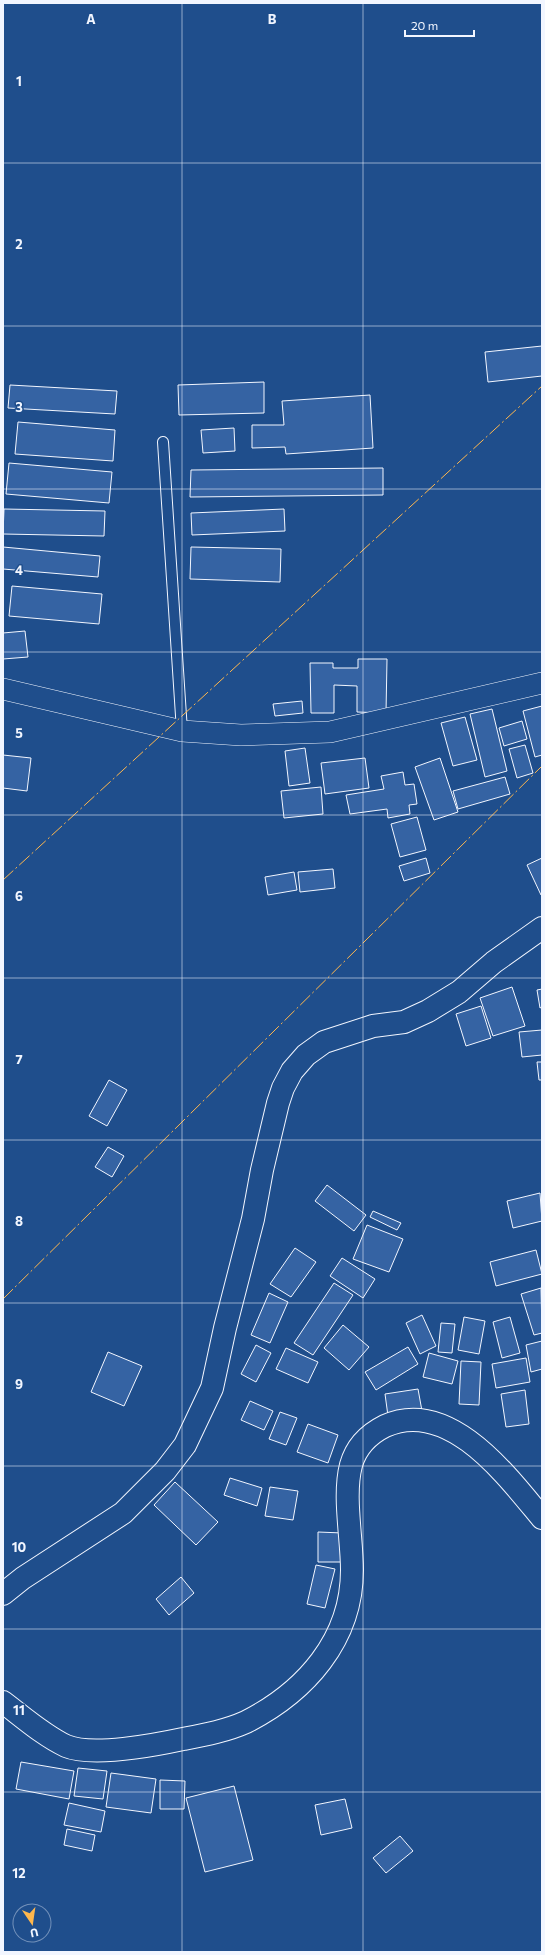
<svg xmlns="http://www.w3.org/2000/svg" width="545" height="1955" viewBox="0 0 545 1955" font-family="Commissioner,sans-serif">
	<rect width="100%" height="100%" fill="#1f4e8c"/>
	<g fill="#3563a3" stroke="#f2f6ff">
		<polygon points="542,346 542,376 488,382 485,352"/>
		<polygon points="264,382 264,413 179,415 178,385"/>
		<polygon points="10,385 117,391 115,414 8,408"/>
		<polygon points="370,395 373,448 286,454 285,447 252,448 252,425 284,425 282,401"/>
		<polygon points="18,422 115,430 113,461 15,454"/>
		<polygon points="234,428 235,451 203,453 201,430"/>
		<polygon points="9,463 112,472 109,503 6,494"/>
		<polygon points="383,468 383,495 190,497 191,470"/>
		<polygon points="4,509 105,511 104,536 3,534"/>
		<polygon points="284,509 285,531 192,535 191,513"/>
		<polygon points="3,547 100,556 98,577 3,569"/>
		<polygon points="191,547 281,549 280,582 190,579"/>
		<polygon points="12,586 102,594 99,624 9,616"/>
		<polygon points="25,631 28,657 3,659 3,633"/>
		<polygon points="358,659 387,659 386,713 357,712 357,686 334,685 334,713 311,713 310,663 333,663 333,668 358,668"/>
		<polygon points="302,701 303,713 275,716 273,704"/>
		<polygon points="542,706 542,755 535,757 523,711"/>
		<polygon points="492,709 507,771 485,777 470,714"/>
		<polygon points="465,717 477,760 453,766 441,723"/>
		<polygon points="522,721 527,739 504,746 499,728"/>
		<polygon points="525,745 533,773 517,778 509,749"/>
		<polygon points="305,748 310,783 289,786 285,751"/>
		<polygon points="3,755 31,758 27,791 3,788"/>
		<polygon points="365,758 369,788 325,794 321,763"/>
		<polygon points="440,758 458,812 434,820 415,767"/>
		<polygon points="403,772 405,785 414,784 417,804 409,805 410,814 388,818 387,809 350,814 346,795 384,789 381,776"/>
		<polygon points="505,777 510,794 458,809 453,791"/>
		<polygon points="321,787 323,814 284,818 281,791"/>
		<polygon points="417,817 426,850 400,857 391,824"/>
		<polygon points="426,858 430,873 404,881 399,866"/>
		<polygon points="542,858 542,895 541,895 527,865"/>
		<polygon points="333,869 335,888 300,892 298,872"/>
		<polygon points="294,872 297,890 268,895 265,877"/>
		<polygon points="512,987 525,1026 493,1036 480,998"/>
		<polygon points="542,989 542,1007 540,1008 537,990"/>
		<polygon points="481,1006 491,1038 466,1046 456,1014"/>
		<polygon points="542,1030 542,1055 522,1057 519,1032"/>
		<polygon points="537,1062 542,1062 542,1080 539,1080"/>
		<polygon points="109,1080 127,1090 107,1126 89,1116"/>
		<polygon points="108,1147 124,1156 112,1177 95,1167"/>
		<polygon points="327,1185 366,1215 354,1231 315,1201"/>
		<polygon points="540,1193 542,1221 513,1228 507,1201"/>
		<polygon points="373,1211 401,1223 397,1230 370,1217"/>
		<polygon points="367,1225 403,1239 389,1272 353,1259"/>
		<polygon points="295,1248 316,1262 291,1297 270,1284"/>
		<polygon points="536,1250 542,1274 496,1286 490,1262"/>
		<polygon points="342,1258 375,1279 363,1298 330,1276"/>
		<polygon points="334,1283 353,1295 313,1355 294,1343"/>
		<polygon points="541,1288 542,1333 534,1335 521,1294"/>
		<polygon points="269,1293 288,1302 270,1343 251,1335"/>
		<polygon points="422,1315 436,1346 420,1354 406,1323"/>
		<polygon points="464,1317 485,1321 479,1354 458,1350"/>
		<polygon points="510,1317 520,1353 502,1358 493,1322"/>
		<polygon points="441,1323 455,1324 452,1353 438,1352"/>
		<polygon points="343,1325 369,1347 349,1370 324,1348"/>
		<polygon points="542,1341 542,1369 531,1372 526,1345"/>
		<polygon points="256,1345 271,1353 256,1382 241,1374"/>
		<polygon points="408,1347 418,1364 376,1390 365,1372"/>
		<polygon points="286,1348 318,1362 308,1383 276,1369"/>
		<polygon points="108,1352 142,1366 124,1406 91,1392"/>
		<polygon points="429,1353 458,1361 452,1384 423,1377"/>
		<polygon points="526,1358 530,1382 496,1388 492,1364"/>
		<polygon points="461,1361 481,1362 479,1405 459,1404"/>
		<polygon points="418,1389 422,1411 388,1416 385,1394"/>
		<polygon points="525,1390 529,1424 506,1427 501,1394"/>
		<polygon points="250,1401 273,1411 264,1430 241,1420"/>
		<polygon points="280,1412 297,1418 286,1445 269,1439"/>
		<polygon points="308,1424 338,1435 328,1463 297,1452"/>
		<polygon points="230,1478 262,1488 257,1506 224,1495"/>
		<polygon points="175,1482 218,1522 196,1545 154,1505"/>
		<polygon points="270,1487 298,1491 293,1520 265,1516"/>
		<polygon points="318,1532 343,1533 342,1562 318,1562"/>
		<polygon points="316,1565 335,1569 325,1608 307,1604"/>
		<polygon points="181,1577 194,1593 169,1615 156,1599"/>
		<polygon points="21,1762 74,1771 69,1799 16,1789"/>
		<polygon points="78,1768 107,1771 103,1799 74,1796"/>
		<polygon points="111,1773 156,1779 151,1813 106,1807"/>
		<polygon points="160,1780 185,1781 184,1809 160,1809"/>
		<polygon points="234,1786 253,1860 205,1872 186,1798"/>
		<polygon points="345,1799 352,1828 321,1835 315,1805"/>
		<polygon points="69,1803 105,1811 101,1832 64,1825"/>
		<polygon points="67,1829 95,1835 92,1851 64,1845"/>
		<polygon points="400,1836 413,1851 386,1873 373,1858"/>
	</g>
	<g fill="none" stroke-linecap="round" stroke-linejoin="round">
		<g stroke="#f2f6ff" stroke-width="12">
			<polyline id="lane" points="163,442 182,731"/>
		</g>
		<g stroke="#f2f6ff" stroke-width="22">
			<polyline id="street" points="3,689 182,731 241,735 330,732 542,683"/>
		</g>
		<g stroke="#f2f6ff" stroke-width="24">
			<polyline id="secondary" points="3,1594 23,1578 123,1513 165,1471 185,1445 212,1388 225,1328 253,1219 262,1170 278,1103 283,1088 292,1071 306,1055 324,1042 373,1026 404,1022 428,1011 459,992 494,962 542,928"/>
		</g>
		<g stroke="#f2f6ff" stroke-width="24">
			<path id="primary" d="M3,1702C23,1717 43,1735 66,1746C92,1757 155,1745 183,1739C204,1735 226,1731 246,1722C305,1692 352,1640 352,1570C352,1538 343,1496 351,1465C356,1447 369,1434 385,1426C449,1397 507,1476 542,1518"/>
		</g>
		<use href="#lane" stroke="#1f4e8c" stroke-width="10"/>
		<use href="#street" stroke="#1f4e8c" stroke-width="21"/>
		<use href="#secondary" stroke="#1f4e8c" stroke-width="22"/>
		<use href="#primary" stroke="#1f4e8c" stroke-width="22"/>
		<g stroke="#ffb74d" stroke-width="1" stroke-dasharray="14 3 2 3" stroke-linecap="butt">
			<polyline points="3,880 542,386"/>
			<polyline points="3,1299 542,766"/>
		</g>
	</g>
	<path fill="none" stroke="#f2f6ff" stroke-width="1" stroke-opacity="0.55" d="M182,3V1952M363,3V1952M3,163H542M3,326H542M3,489H542M3,652H542M3,815H542M3,978H542M3,1140H542M3,1303H542M3,1466H542M3,1629H542M3,1792H542"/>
	<g font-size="13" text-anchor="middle" font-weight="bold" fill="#f2f6ff" stroke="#1f4e8c" stroke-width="3" stroke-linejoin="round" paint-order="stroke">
		<text x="91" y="24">A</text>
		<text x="272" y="24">B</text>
		<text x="19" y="86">1</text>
		<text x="19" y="249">2</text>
		<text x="19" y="412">3</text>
		<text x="19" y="575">4</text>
		<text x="19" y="738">5</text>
		<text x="19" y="901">6</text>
		<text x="19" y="1064">7</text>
		<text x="19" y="1226">8</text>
		<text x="19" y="1389">9</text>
		<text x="19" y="1552">10</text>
		<text x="19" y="1715">11</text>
		<text x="19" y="1878">12</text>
	</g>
	<rect width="545" height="1955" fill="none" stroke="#f2f6ff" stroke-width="8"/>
	<g transform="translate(32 1923) rotate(167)"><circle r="19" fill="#1f4e8c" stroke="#7391ba"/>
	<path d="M0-3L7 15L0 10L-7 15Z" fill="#ffb74d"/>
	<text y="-6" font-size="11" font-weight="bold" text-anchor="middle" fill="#f2f6ff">U</text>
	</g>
	<path d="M405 30v6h69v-6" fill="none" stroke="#f2f6ff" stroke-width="2"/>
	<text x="411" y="30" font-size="12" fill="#f2f6ff" stroke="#1f4e8c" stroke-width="3" paint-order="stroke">20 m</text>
</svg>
